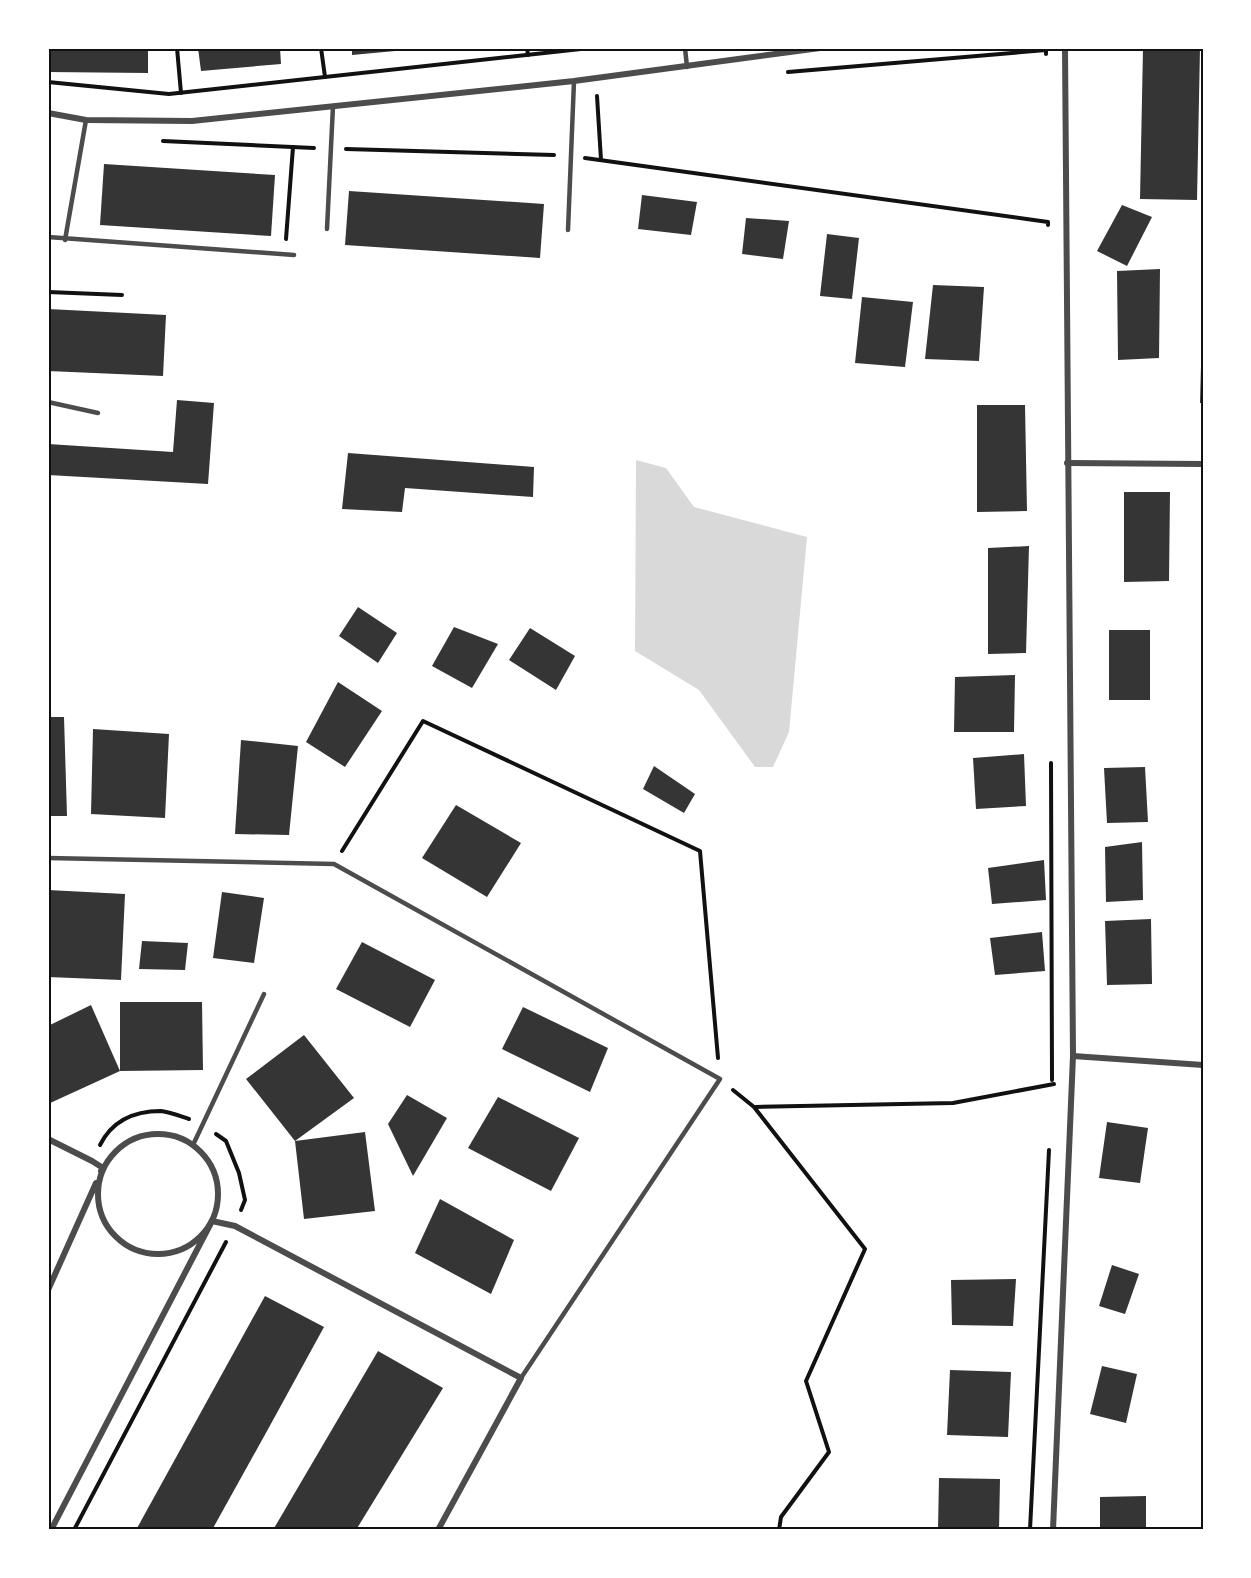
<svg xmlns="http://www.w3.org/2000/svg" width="1251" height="1578" viewBox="0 0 1251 1578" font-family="'Exo 2',sans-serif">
	<rect width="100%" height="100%" fill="#fff"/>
	<polygon fill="#d9d9d9" points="636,460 666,468 694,507 807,537 789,732 773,767 755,767 699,690 635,651"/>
	<g fill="#353535">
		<polygon points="48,48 148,48 148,73 48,72"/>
		<polygon points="198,48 280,48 281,64 201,71"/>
		<polygon points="352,48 405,48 406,50 352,55"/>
		<polygon points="1143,48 1200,48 1197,200 1140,199"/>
		<polygon points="104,164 275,175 271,236 100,225"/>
		<polygon points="349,191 544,204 540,258 345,245"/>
		<polygon points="642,195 697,202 691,235 638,229"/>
		<polygon points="1122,205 1152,217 1127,266 1097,251"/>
		<polygon points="746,218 789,221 783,259 742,254"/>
		<polygon points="827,234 859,238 852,299 820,296"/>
		<polygon points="1160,269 1159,358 1118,360 1117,271"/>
		<polygon points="933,285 984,287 979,361 925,359"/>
		<polygon points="862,297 913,302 905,367 855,363"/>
		<polygon points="48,309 166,315 163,376 48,371"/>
		<polygon points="1201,366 1203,366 1203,403 1200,403"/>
		<polygon points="177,400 214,403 208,484 48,475 48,444 173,452"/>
		<polygon points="977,405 1025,405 1027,511 977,512"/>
		<polygon points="348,453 534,467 533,497 405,488 402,512 342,509"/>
		<polygon points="1124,492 1170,492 1169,581 1124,582"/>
		<polygon points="1029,546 1026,653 988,654 988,548"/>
		<polygon points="358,607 397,633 378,663 339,636"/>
		<polygon points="454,627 498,644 472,688 432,666"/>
		<polygon points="530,628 575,656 556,690 509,660"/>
		<rect x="1109" y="630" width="41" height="70"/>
		<polygon points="1015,675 1014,732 954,732 955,677"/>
		<polygon points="338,682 382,711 345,767 306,742"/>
		<polygon points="48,717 64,717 67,816 48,816"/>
		<polygon points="93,729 169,734 165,818 91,814"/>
		<polygon points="241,740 298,746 289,835 235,834"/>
		<polygon points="1024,754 1026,806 976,809 973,758"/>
		<polygon points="654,766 695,794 684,813 643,789"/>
		<polygon points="1145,767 1148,822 1107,823 1104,768"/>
		<polygon points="456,805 521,843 487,897 422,858"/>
		<polygon points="1142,842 1143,900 1106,902 1105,847"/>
		<polygon points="1044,860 1046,900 992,904 988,868"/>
		<polygon points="48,890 125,894 121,980 48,977"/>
		<polygon points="222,892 264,898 254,963 213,958"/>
		<polygon points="1151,919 1152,984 1107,985 1105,921"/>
		<polygon points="1042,932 1045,971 995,975 990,938"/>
		<polygon points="142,941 188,943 185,970 139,969"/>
		<polygon points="362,942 435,980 410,1027 336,989"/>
		<polygon points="120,1002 202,1002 203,1070 120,1071"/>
		<polygon points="91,1005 120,1071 48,1104 48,1026"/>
		<polygon points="523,1007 608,1048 590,1092 502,1049"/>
		<polygon points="304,1035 354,1098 295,1141 365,1132 375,1211 304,1219 295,1141 246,1079"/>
		<polygon points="407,1095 447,1118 413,1176 388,1124"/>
		<polygon points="498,1097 579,1138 551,1191 468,1148"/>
		<polygon points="1107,1122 1148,1128 1140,1183 1099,1178"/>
		<polygon points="440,1199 514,1240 491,1294 415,1253"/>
		<polygon points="1112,1265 1139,1274 1125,1314 1099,1306"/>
		<polygon points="1016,1279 1013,1326 952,1325 951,1280"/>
		<polygon points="265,1296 324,1327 267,1431 212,1530 136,1530"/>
		<polygon points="378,1351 443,1388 356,1530 273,1530"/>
		<polygon points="1102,1366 1137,1374 1126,1423 1090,1414"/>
		<polygon points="950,1370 1011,1372 1008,1437 947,1435"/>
		<polygon points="939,1478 1000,1479 999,1530 938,1530"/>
		<polygon points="1146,1496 1146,1530 1100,1530 1100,1497"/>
	</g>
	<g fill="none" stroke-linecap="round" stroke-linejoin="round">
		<g stroke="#111" stroke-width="4">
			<polyline points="177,48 181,93"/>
			<polyline points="321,48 325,77"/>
			<polyline points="527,48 528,55"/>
			<polyline points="788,72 1046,50 1046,54"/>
			<polyline points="48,82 169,94 590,48"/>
			<polyline points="597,96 601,160"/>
			<polyline points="163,141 314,148"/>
			<polyline points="346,149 554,155"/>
			<polyline points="585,158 1048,222 1048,225"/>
			<polyline points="286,239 293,147"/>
			<polyline points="48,292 122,295"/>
			<polyline points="1051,763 1052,1080"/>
			<polyline points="342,851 423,721 700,851 718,1058"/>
			<polyline points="733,1090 754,1107 865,1249 806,1381 829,1452 781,1517 779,1530"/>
			<polyline points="755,1107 953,1103 1054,1084"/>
			<polyline points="216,1134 226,1141 239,1173 245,1200 241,1210"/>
			<path d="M100,1145C112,1121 134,1111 161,1111C170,1112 180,1116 189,1119"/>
			<polyline points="74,1530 226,1242"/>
			<polyline points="1030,1530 1049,1150"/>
		</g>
		<g stroke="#4c4c4c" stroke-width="4.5">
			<polyline points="685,48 687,67"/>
			<polyline points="327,229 333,106"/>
			<polyline points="568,230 574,81"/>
			<polyline points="48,237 294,255"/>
			<polyline points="65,240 86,120"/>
			<polyline points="48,402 98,413"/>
			<polyline points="48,858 334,864 720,1079 521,1378"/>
			<polyline points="193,1145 264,994"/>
		</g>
		<g stroke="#4c4c4c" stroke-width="6">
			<polyline points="48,113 86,120 192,121 574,81 820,48"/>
			<polyline points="1067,463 1203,464"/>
			<polyline points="1073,1056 1203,1065"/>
			<circle cx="158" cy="1194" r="60"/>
			<polyline points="48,1139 92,1161 103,1168 101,1171"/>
			<polyline points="48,1290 96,1183"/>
			<polyline points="51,1530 212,1221 235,1226 521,1378 438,1530"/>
			<polyline points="1053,1530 1073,1056 1065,48"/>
		</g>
	</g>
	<rect width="1251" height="1578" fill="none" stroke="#ffffff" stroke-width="99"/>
	<rect x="50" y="50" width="1152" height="1478" fill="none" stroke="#111" stroke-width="2"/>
</svg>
